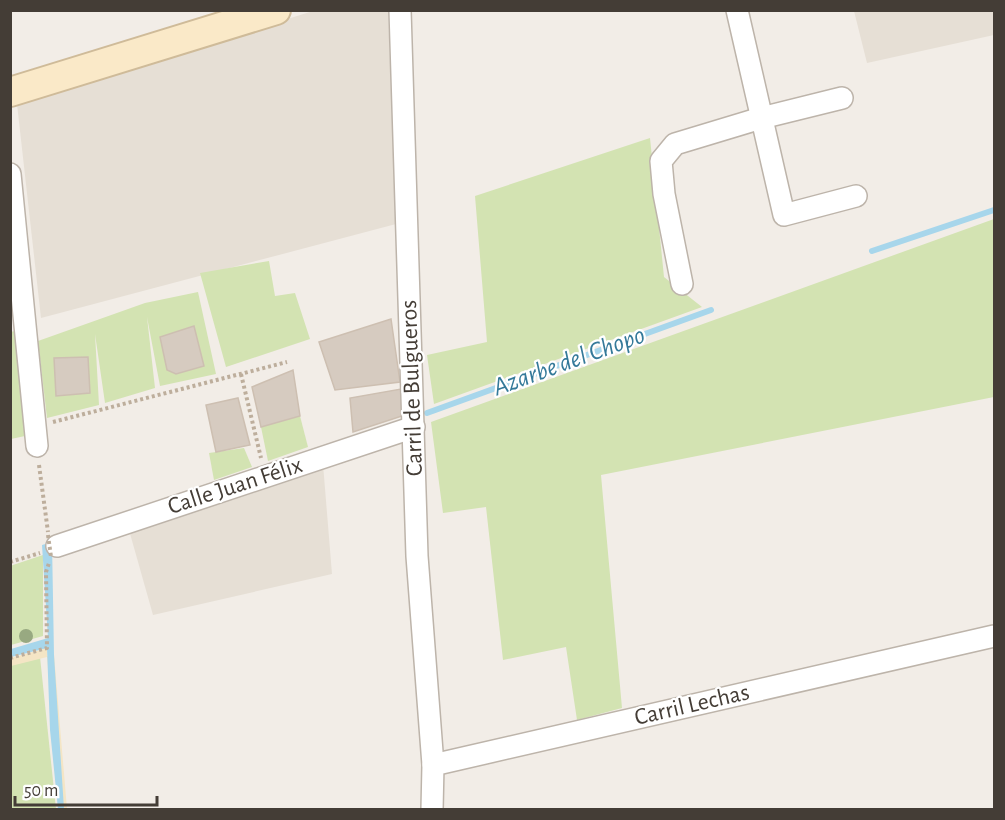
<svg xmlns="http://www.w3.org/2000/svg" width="1005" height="820" viewBox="0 0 1005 820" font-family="'Alegreya Sans',sans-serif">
	<rect width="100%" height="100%" fill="#f2ede7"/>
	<g fill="#e6dfd5">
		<polygon points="313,11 388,11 396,224 41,318 17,104"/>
		<polygon points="854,11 994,11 994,35 867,63"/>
		<polygon points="323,464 332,574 153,615 129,530"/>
	</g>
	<g fill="#d3e3b2">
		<polygon points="650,138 664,277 702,307 434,404 427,355 487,342 475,196"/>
		<polygon points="994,219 994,397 601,475 622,708 577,720 566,647 503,660 486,507 443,513 431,422"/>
		<polygon points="269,261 275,296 295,293 310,339 226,367 200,273"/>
		<polygon points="198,292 216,374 160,386 147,317 155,388 105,403 95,334 99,405 47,418 38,341 145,303"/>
		<polygon points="15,331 25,436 11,439 10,332"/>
		<polygon points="300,416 308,447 268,461 261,427"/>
		<polygon points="244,448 252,467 214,480 209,453"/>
		<polygon points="43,555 43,636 11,645 10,566"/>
		<polygon points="40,657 56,809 11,810 11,665"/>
	</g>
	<polygon fill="#f4e5c5" points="47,648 47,656 54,655 67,809 61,809 47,657 11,666 11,658"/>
	<polygon fill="#a7d6eb" points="52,542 54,655 64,809 58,809 50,730 47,648 11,657 11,649 48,638 42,545"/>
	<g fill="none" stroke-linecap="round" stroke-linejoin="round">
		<g stroke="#a7d6eb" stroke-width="6">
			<polyline points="872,251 994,210"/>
			<polyline points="427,413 711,310"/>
		</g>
	</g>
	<g fill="#d6cbc0" stroke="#cdbfb1" stroke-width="1.5">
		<polygon points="391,319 400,382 335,390 319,342"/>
		<polygon points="194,326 204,366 176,374 167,370 160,337"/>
		<polygon points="88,357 90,393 56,396 54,358"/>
		<polygon points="293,370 300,416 261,427 252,387"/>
		<polygon points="401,389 405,415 353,432 350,398"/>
		<polygon points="238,398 250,445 216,452 206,405"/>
	</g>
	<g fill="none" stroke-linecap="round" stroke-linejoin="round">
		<g stroke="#bdb4aa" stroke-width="24">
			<g id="street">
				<polyline points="400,10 417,556 433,765"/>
				<polyline points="737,10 784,215 856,196"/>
				<polyline points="10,174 37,446"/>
				<polyline points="682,284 664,194 661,161 675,144 761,118 842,98"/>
				<polyline points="57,546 414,427"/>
				<polyline points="432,810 433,765 994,636"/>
			</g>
		</g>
		<g stroke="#cfbb99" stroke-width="32">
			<polyline id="secondary" points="10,92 276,10"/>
		</g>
		<g stroke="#bdae9c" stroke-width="4" stroke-dasharray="3 3" stroke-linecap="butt">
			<polyline points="241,374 261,458"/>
			<polyline points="53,422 287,362"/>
			<polyline points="39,465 48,532"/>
			<polyline points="10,562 40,553"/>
			<polyline points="10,658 47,648 46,572 49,563"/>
		</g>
		<use href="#street" stroke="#fff" stroke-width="21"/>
		<use href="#secondary" stroke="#fae9c8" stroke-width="28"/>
		<polyline stroke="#bdae9c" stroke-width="4" stroke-dasharray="3 3" stroke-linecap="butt" points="48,535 51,557"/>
	</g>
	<circle fill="#98a981" cx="26" cy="636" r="7"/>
	<g text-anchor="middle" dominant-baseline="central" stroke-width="4.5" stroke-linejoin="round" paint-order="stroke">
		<g font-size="24" fill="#443d36" stroke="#fff">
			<text transform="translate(412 388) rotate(-92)">Carril de Bulgueros</text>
			<text transform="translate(235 486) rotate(-18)">Calle Juan Félix</text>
			<text transform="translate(692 705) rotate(-13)">Carril Lechas</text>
		</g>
		<g font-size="26" font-style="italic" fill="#347999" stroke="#fff">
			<text transform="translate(569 361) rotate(-20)">Azarbe del Chopo</text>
		</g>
	</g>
	<rect width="1005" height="820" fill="none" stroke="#443d36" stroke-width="24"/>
	<path d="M15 796v9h142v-9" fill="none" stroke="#443d36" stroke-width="3"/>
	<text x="24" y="796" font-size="18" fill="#443d36" stroke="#ffffff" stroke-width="4.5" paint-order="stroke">50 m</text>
</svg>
